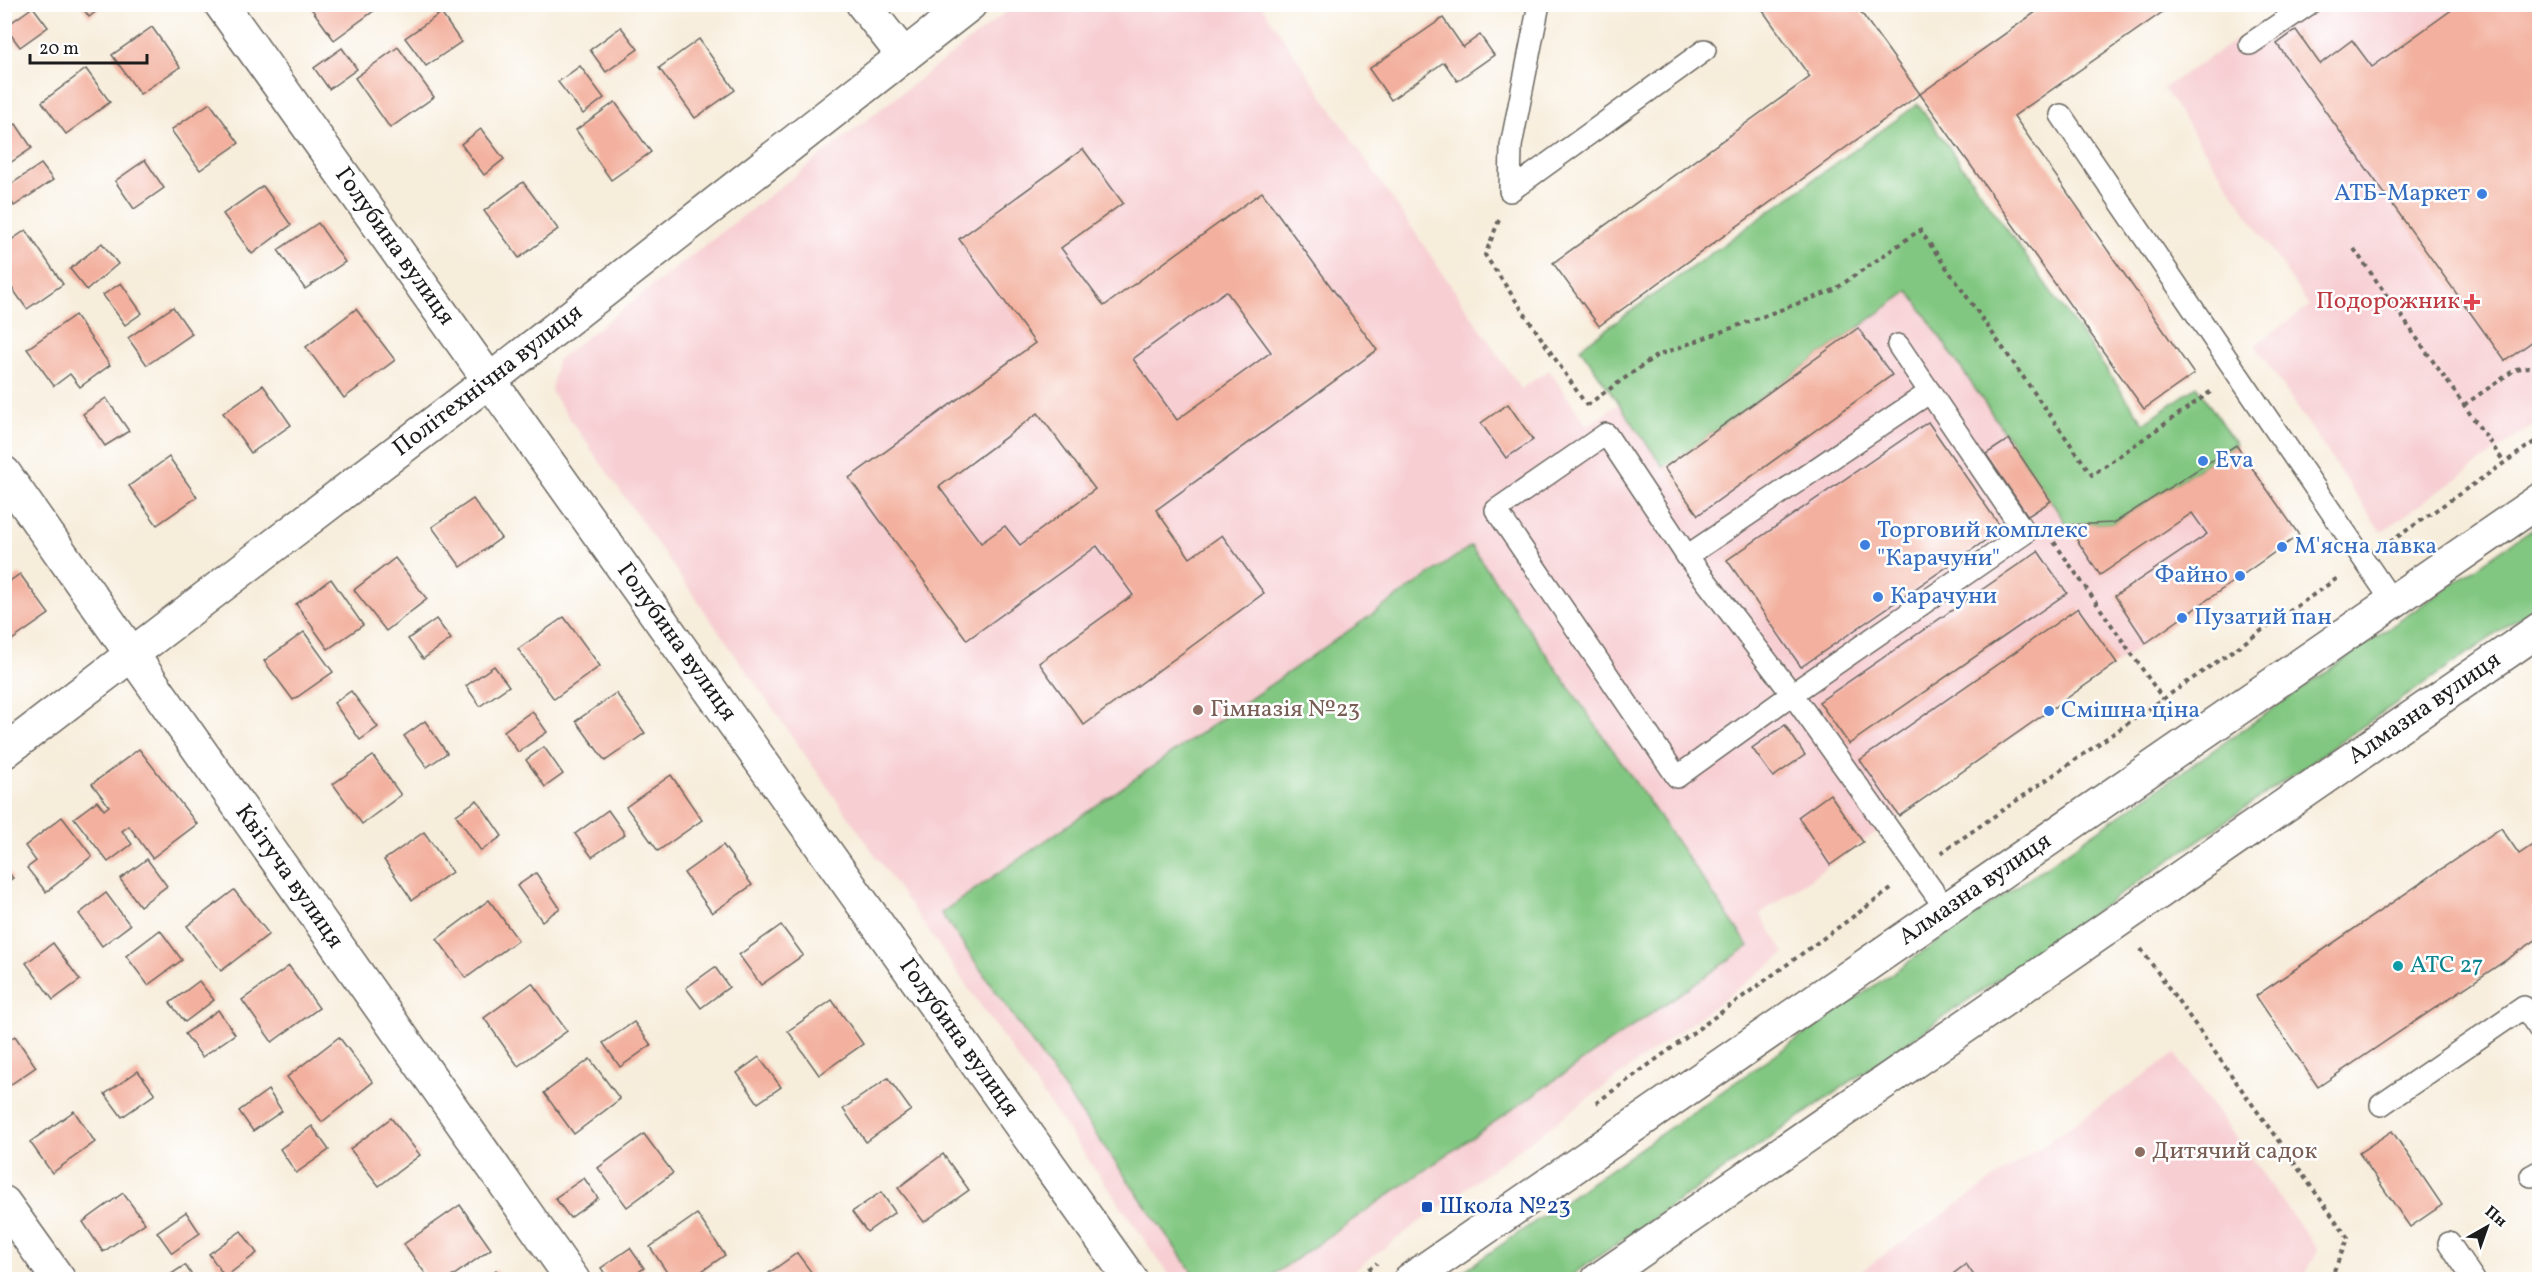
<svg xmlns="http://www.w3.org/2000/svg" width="2544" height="1284" viewBox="0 0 2544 1284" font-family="Vollkorn,serif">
	<rect width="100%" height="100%" fill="#fff"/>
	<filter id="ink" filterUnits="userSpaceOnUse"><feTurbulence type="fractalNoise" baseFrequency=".0167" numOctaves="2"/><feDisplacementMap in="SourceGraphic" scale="12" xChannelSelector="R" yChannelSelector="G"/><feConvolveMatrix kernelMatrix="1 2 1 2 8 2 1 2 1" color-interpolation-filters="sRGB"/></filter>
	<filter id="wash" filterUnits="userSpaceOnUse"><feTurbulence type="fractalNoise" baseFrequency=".008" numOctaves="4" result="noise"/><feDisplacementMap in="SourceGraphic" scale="24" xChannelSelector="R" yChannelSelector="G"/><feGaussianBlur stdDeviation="1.35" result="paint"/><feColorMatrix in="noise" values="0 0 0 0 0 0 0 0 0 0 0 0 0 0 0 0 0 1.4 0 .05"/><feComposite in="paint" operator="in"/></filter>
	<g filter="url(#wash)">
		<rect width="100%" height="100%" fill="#f7eddb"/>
		<g fill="#f7cfd3">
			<polygon points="1015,5 1261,5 1521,389 1549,370 1587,426 1619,404 1663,468 1910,291 2114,523 2236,445 2299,535 1760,914 1785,954 1342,1279 1172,1279 551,392 557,360"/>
			<polygon points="2290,5 2539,5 2539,421 2381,532 2255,345 2309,306 2163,88"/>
			<polygon points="2175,1054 2318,1250 2302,1279 1848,1280"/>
		</g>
		<g fill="#81c781" stroke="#4e724e" stroke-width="1.5">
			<polygon points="1918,104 2144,423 2197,386 2236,445 2114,523 2067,525 1909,291 1664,468 1580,348"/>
			<polygon points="2539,524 2539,604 1566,1279 1452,1279"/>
			<polygon points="1471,546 1749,946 1267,1279 1197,1279 941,913"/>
		</g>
		<g id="blocks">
			<g fill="#f3b09e" fill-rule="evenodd">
				<polygon points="80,4 106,4 89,17"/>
				<polygon points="308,4 377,4 379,7 334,40"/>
				<polygon points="1758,4 1855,4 1920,94 2047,4 2174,4 2014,116 2194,374 2144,409 1920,94 1599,326 1553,263 1810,77"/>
				<polygon points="2460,4 2521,4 2523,8 2528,4 2540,4 2540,336 2505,361 2277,44 2296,30 2320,64 2352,40 2372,67"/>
				<polygon points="33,7 48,27 20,47 5,27"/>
				<polygon points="441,13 461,42 426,66 405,38"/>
				<polygon points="1443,18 1463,47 1480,35 1494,55 1457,81 1444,62 1391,100 1369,69"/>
				<polygon points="152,27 180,67 140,94 112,55"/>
				<polygon points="621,27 638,49 606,72 590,50"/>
				<polygon points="699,39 735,90 695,118 659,68"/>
				<polygon points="398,47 434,97 390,128 355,78"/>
				<polygon points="342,48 357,69 329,89 314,68"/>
				<polygon points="580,66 604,98 583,114 558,82"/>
				<polygon points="86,69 110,102 66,134 42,102"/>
				<polygon points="615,102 651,152 611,180 576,130"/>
				<polygon points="210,103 239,143 200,170 171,130"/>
				<polygon points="16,124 32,148 4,167 4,132"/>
				<polygon points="481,129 504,159 484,175 461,144"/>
				<path d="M1083,149L1123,203L1061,248L1104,306L1262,192L1377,350L1156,510L1190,558L1222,535L1264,593L1084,725L1039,663L1133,595L1097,546L967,640L849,478L1035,343L959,239ZM1226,291L1271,352L1177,420L1133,359ZM1038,413L1095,489L1020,545L1005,526L981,543L939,487Z"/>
				<polygon points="145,160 164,188 134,209 115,181"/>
				<polygon points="41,164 53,180 14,206 4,189"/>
				<polygon points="523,182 558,229 519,258 484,211"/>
				<polygon points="263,186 291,225 252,254 223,214"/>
				<polygon points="318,223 345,262 305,289 278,250"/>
				<polygon points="26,230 63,284 27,309 4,277 4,245"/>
				<polygon points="102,243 118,264 87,290 70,269"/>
				<polygon points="121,283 142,313 125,325 103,295"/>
				<polygon points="173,307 192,334 147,365 128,338"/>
				<polygon points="356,309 395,360 344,398 306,347"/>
				<polygon points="75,315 110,365 80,387 70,374 54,386 27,349"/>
				<polygon points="1858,328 1892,375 1698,515 1664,468"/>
				<polygon points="263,385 291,425 251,453 223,413"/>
				<polygon points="106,398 129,431 105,446 83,414"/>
				<polygon points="1508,404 1533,440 1506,458 1481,423"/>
				<polygon points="1928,422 2002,529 1801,667 1727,560"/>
				<polygon points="2009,439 2051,501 2028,516 1986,454"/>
				<polygon points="2236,445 2299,535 2146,643 2115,596 2207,534 2192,513 2100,575 2067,525 2114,523"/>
				<polygon points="169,457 197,497 157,525 129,486"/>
				<polygon points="473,499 501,538 461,567 432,527"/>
				<polygon points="2038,551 2067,593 1849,744 1819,702"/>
				<polygon points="395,558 427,599 386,631 354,590"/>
				<polygon points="20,574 49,614 9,642 4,636 4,585"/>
				<polygon points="331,579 363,625 328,649 296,604"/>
				<polygon points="2078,608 2117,663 1899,816 1860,760"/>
				<polygon points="564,617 600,666 554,699 518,649"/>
				<polygon points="436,619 451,639 423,659 408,639"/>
				<polygon points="304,632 333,672 293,700 264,661"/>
				<polygon points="494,666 509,686 480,706 466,686"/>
				<polygon points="351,691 378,727 360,740 334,703"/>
				<polygon points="616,693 645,733 605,761 576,721"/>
				<polygon points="532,711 547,732 518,752 504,731"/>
				<polygon points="425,721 447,753 427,767 404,736"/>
				<polygon points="1785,725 1805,755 1773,777 1752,748"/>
				<polygon points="544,747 563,774 545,787 526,760"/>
				<polygon points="139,749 197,824 152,858 129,826 122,831 132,844 108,862 74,818 97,801 104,810 109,806 92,784"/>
				<polygon points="373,756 401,795 362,824 333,784"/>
				<polygon points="671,775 702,820 658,851 626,807"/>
				<polygon points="1830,794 1863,842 1830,865 1798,817"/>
				<polygon points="477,800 502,836 481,851 456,815"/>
				<polygon points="608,810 625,834 592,857 575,834"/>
				<polygon points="62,817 92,856 46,892 27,868 36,861 25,846"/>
				<polygon points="2501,828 2519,854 2540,840 2540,937 2318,1087 2256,996"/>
				<polygon points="424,832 452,872 412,900 384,860"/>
				<polygon points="723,845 752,885 712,913 684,873"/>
				<polygon points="147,859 167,886 140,906 120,879"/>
				<polygon points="4,867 13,878 4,884"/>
				<polygon points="536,873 560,908 542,921 517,886"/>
				<polygon points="234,890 269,934 221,971 187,926"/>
				<polygon points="106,893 130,925 102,946 79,914"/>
				<polygon points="489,900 518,940 466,978 437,939"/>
				<polygon points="781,925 803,955 761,985 739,955"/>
				<polygon points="160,930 182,960 148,985 126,956"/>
				<polygon points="53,943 80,980 53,1000 26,963"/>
				<polygon points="289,966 319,1008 272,1042 242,1000"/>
				<polygon points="715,967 729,987 701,1008 686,988"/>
				<polygon points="199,981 214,1000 185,1022 170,1003"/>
				<polygon points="532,983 567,1031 518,1066 484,1018"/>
				<polygon points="832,1000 863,1044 819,1075 788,1031"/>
				<polygon points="218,1010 235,1034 202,1057 185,1034"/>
				<polygon points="634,1022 651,1045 620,1067 603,1043"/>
				<polygon points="15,1036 36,1067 4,1089 4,1043"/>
				<polygon points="339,1037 373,1082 322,1122 287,1077"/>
				<polygon points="759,1057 781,1087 758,1103 737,1073"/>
				<polygon points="590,1059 620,1099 574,1134 544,1093"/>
				<polygon points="138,1071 155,1094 122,1117 105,1094"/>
				<polygon points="888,1078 911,1110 866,1142 843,1109"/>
				<polygon points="268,1090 282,1111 253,1131 239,1111"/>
				<polygon points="74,1111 95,1142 52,1173 30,1142"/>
				<polygon points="391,1118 420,1155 379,1186 350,1149"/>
				<polygon points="312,1126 329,1150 296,1173 280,1149"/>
				<polygon points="2392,1131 2442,1205 2410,1227 2359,1153"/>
				<polygon points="644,1134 673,1173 627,1207 598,1168"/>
				<polygon points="943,1154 969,1190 924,1222 898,1188"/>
				<polygon points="584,1178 598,1198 570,1218 555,1198"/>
				<polygon points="881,1192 895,1212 867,1232 852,1212"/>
				<polygon points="123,1193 145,1223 103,1252 83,1222"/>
				<polygon points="460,1205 491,1249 447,1280 430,1280 404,1244"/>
				<polygon points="186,1212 200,1233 172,1253 157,1232"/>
				<polygon points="697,1214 725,1255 689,1280 672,1280 650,1247"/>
				<polygon points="241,1231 257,1253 225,1277 209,1254"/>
				<polygon points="630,1248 644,1268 628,1280 609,1280 601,1268"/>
				<polygon points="797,1253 812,1273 803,1280 774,1280 769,1273"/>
				<polygon points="1966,1264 1977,1280 1945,1280"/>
				<polygon points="185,1265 195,1280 162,1280"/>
				<polygon points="496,1270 503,1280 483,1280"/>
			</g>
		</g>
	</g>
	<g filter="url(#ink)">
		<use href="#blocks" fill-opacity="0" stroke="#69655f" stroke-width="1.5"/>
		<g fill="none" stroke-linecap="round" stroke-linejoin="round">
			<g stroke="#69655f" stroke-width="24">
				<g id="lane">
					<polyline points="1539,4 1511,146 1510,191 1705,50"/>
					<polyline points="2250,44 2309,4"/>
					<polyline points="2061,115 2392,601"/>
					<polyline points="1930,392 1687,556 1792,694 1946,909"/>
					<polyline points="1687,556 1606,434 1496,510 1677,777 1792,694 2025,533 1898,345"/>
					<polyline points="2381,1105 2524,1007 2540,1030"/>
					<polyline points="2531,1176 2540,1171"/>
					<polyline points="2449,1243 2474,1280"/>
				</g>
			</g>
			<g stroke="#69655f" stroke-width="36">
				<g id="street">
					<path id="s1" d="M221,4L1131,1280"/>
					<polyline points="863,4 904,56"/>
					<path id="s2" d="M4,473L573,1280"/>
					<path id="s3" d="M4,752L489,381L970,4"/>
					<polyline points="4,1203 59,1280"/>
				</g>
			</g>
			<g stroke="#69655f" stroke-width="36">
				<g id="secondary">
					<path id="s4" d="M1410,1280L2540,500"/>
					<path id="s5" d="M1598,1280L2540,629"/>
				</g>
			</g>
			<g stroke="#69655f" stroke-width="4" stroke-dasharray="4.5 4.5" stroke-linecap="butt">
				<polyline points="1499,220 1485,255 1587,406"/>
				<polyline points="2354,249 2504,462"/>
				<polyline points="1587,405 1656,356 1834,290 1920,230 2092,475 2213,390"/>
				<polyline points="2464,405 2516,369 2540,365"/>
				<polyline points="2054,542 2163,699"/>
				<polyline points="2390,542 2540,438"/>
				<polyline points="1941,853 2339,577"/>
				<polyline points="2141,949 2348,1238 2330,1280"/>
				<polyline points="1596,1103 1894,887"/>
				<polyline points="1354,1280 1377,1263"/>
			</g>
			<use href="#lane" stroke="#fff" stroke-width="21"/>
			<use href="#street" stroke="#fff" stroke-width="33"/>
			<use href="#secondary" stroke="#fff" stroke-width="33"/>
		</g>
	</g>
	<g fill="#3f7fe0" stroke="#fff" stroke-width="2">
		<circle cx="2482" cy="194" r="6"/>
		<circle cx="2203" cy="461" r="6"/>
		<circle cx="1865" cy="545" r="6"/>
		<circle cx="2282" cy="547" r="6"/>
		<circle cx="2240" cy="576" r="6"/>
		<circle cx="1878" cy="597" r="6"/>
		<circle cx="2182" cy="618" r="6"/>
		<circle cx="2049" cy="711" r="6"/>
	</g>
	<path fill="#e0444e" stroke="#fff" stroke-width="2" d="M2469 293h6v6h6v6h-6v6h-6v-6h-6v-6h6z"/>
	<g fill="#8d6e63" stroke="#fff" stroke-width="2">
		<circle cx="1198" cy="710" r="6"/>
		<circle cx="2140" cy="1152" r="6"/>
	</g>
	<circle fill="#0f9aa8" stroke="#fff" stroke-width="2" cx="2398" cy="966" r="6"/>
	<rect fill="#1a4fb4" stroke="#fff" stroke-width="2" x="1421" y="1201" width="12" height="12" rx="3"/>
	<g text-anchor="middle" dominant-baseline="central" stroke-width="5" stroke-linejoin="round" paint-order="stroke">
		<g font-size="24" fill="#366cbe" stroke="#fff" text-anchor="start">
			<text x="2470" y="194" text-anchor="end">АТБ-Маркет</text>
			<text x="2215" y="461">Eva</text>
			<text x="1877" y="531">Торговий комплекс<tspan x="1877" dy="28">"Карачуни"</tspan></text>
			<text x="2294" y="547">М'ясна лавка</text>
			<text x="2228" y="576" text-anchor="end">Файно</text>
			<text x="1890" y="597">Карачуни</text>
			<text x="2194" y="618">Пузатий пан</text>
			<text x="2061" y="711">Смішна ціна</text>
		</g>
		<g font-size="24" fill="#1c1c1c" stroke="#fff">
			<text stroke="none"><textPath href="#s1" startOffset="298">Голубина вулиця</textPath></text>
			<text stroke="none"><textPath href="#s3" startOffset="610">Політехнічна вулиця</textPath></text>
			<text stroke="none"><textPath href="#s1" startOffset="784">Голубина вулиця</textPath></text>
			<text stroke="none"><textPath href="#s5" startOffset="1005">Алмазна вулиця</textPath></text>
			<text stroke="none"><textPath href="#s2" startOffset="494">Квітуча вулиця</textPath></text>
			<text stroke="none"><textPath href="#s4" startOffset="687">Алмазна вулиця</textPath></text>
			<text stroke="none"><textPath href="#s1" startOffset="1270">Голубина вулиця</textPath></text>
		</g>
		<g font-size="24" fill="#be3a42" stroke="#fff" text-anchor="end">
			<text x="2460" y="302">Подорожник</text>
		</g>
		<g font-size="24" fill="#785e54" stroke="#fff" text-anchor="start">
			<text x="1210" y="710">Гімназія №23</text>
			<text x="2152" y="1152">Дитячий садок</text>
		</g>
		<g font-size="24" fill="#0d838f" stroke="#fff" text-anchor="start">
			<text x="2410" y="966">АТС 27</text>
		</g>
		<g font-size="24" fill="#164399" stroke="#fff" text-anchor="start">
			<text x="1439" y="1207">Школа №23</text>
		</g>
	</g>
	<rect width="2544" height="1284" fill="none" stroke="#fff" stroke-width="24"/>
	<g transform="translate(2487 1227) rotate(40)" stroke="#ffffff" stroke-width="4.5" paint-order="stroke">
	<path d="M0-4.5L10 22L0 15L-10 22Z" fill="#1c1c1c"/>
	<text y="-9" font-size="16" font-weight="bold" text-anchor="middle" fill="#1c1c1c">Пн</text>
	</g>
	<path d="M30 54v9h117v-9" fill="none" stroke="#1c1c1c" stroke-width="3"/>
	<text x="39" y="54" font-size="18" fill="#1c1c1c" stroke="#ffffff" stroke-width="4.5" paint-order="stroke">20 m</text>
</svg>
